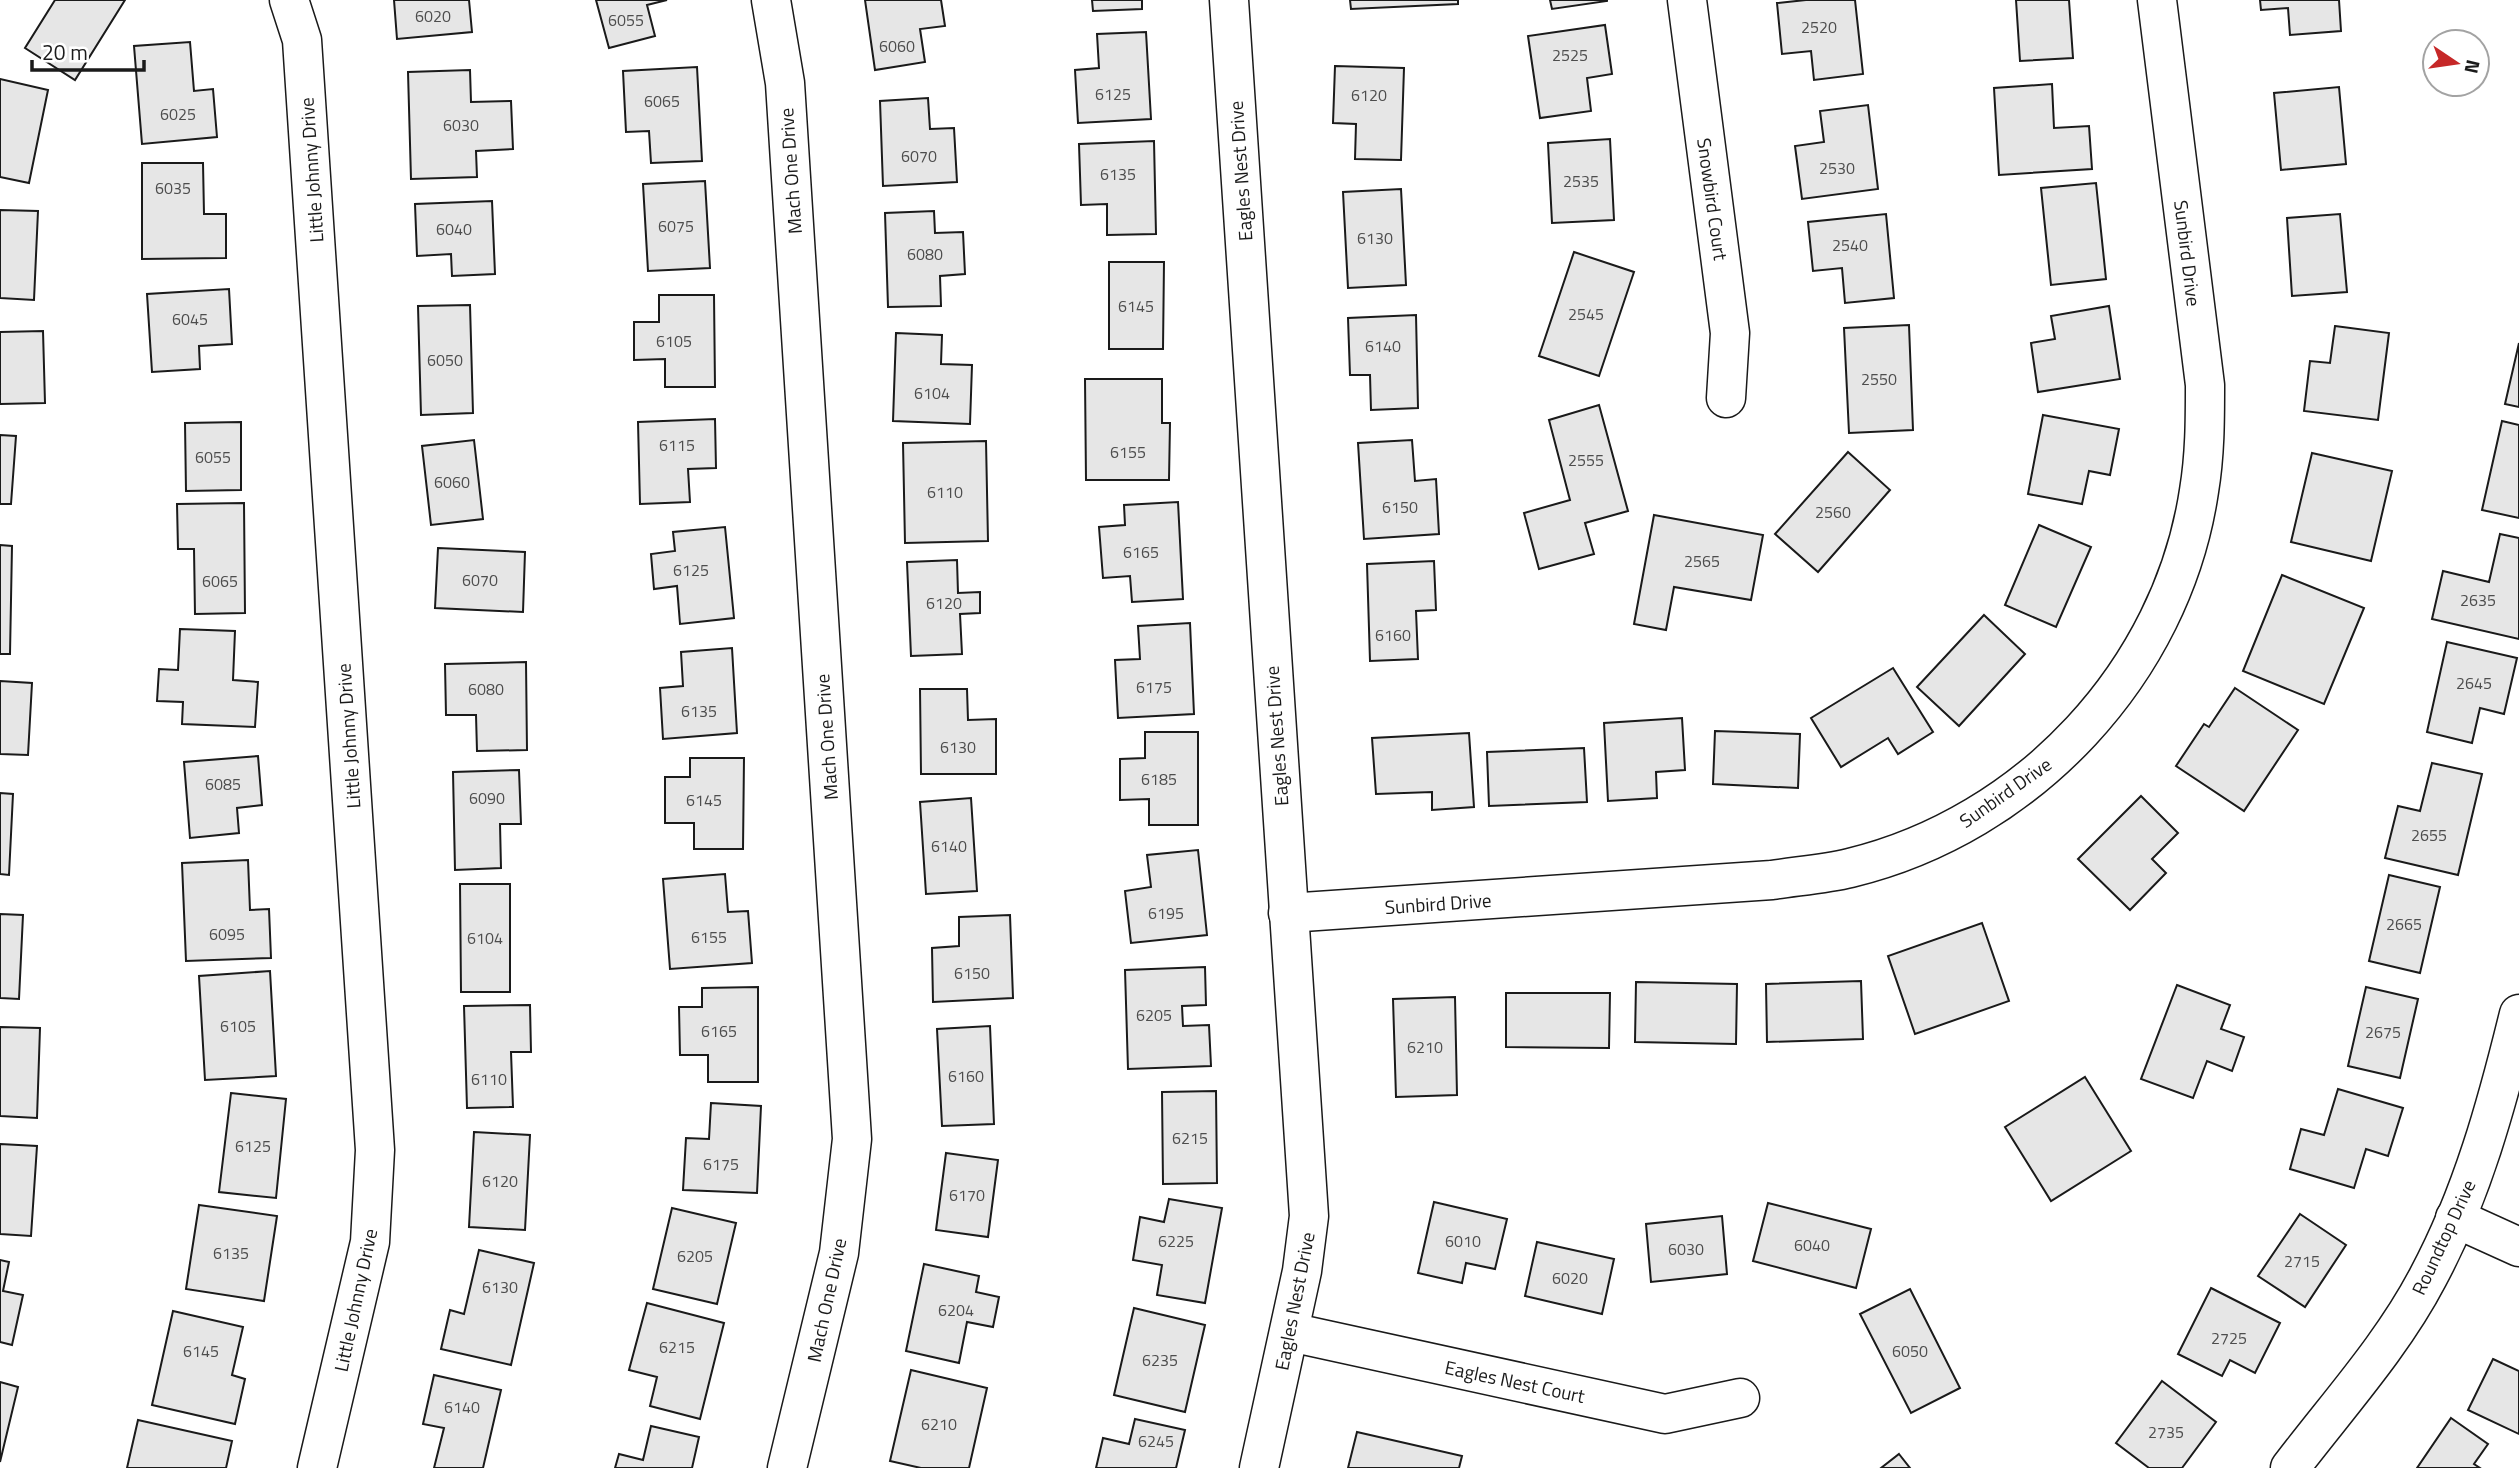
<svg xmlns="http://www.w3.org/2000/svg" width="2519" height="1468" viewBox="0 0 2519 1468" font-family="'Titillium Web',sans-serif">
	<rect width="100%" height="100%" fill="#fff"/>
	<g fill="#e6e6e6" stroke="#1a1a1a" stroke-width="2">
		<polygon points="55,0 125,0 75,80 25,48"/>
		<polygon points="394,0 469,0 472,32 397,39"/>
		<polygon points="596,0 667,0 647,5 655,36 609,48"/>
		<polygon points="865,0 941,0 945,26 920,29 925,62 875,70"/>
		<polygon points="1092,0 1142,0 1142,9 1093,11"/>
		<polygon points="1350,0 1458,0 1458,4 1351,9"/>
		<polygon points="1550,0 1607,0 1607,1 1552,9"/>
		<polygon points="1806,0 1855,0 1863,74 1814,80 1811,51 1782,54 1777,3"/>
		<polygon points="2016,0 2069,0 2073,58 2020,61"/>
		<polygon points="2260,0 2339,0 2341,31 2290,35 2288,8 2261,10"/>
		<polygon points="1605,25 1612,74 1587,78 1591,111 1540,118 1528,36"/>
		<polygon points="1146,32 1151,119 1078,123 1075,70 1099,68 1097,34"/>
		<polygon points="190,42 194,91 213,89 217,137 142,144 134,46"/>
		<polygon points="1335,66 1404,68 1401,160 1355,159 1356,124 1333,123"/>
		<polygon points="697,67 702,161 651,163 649,131 626,132 623,71"/>
		<polygon points="470,70 471,102 511,101 513,149 476,151 477,177 411,179 408,72"/>
		<polygon points="0,79 48,90 29,183 0,177"/>
		<polygon points="2052,84 2054,128 2089,126 2092,169 1999,175 1994,88"/>
		<polygon points="2339,87 2346,164 2281,170 2274,93"/>
		<polygon points="928,98 930,129 954,128 957,182 883,186 880,101"/>
		<polygon points="1868,105 1878,189 1802,199 1795,146 1824,142 1820,111"/>
		<polygon points="1610,139 1614,220 1552,223 1548,143"/>
		<polygon points="1154,141 1156,234 1107,235 1107,204 1081,205 1079,144"/>
		<polygon points="142,163 203,163 204,214 226,214 226,258 142,259"/>
		<polygon points="705,181 710,268 648,271 643,184"/>
		<polygon points="2096,183 2106,279 2051,285 2041,188"/>
		<polygon points="1401,189 1406,285 1348,288 1343,192"/>
		<polygon points="492,201 495,274 452,276 451,254 417,256 415,204"/>
		<polygon points="0,210 38,211 34,300 0,298"/>
		<polygon points="934,211 935,233 963,232 965,274 940,276 941,306 888,307 885,213"/>
		<polygon points="1886,214 1894,298 1845,303 1842,268 1813,271 1808,222"/>
		<polygon points="2340,214 2347,292 2292,296 2287,218"/>
		<polygon points="1574,252 1634,272 1599,376 1539,356"/>
		<polygon points="1109,262 1164,262 1163,349 1109,349"/>
		<polygon points="229,289 232,344 199,346 200,369 152,372 147,294"/>
		<polygon points="659,295 714,295 715,387 665,387 665,359 634,360 634,322 659,322"/>
		<polygon points="470,305 473,413 421,415 418,306"/>
		<polygon points="2109,306 2120,379 2038,392 2031,343 2055,339 2051,316"/>
		<polygon points="1416,315 1418,408 1371,410 1370,375 1350,375 1348,318"/>
		<polygon points="1909,325 1913,430 1849,433 1844,328"/>
		<polygon points="2335,326 2389,333 2378,420 2304,411 2310,361 2330,363"/>
		<polygon points="43,331 45,403 0,404 0,332"/>
		<polygon points="896,333 942,335 941,364 972,365 970,424 893,421"/>
		<polygon points="2519,343 2519,407 2505,404"/>
		<polygon points="1085,379 1162,379 1162,423 1170,423 1169,480 1086,480"/>
		<polygon points="1599,405 1628,511 1585,523 1594,554 1539,569 1524,513 1570,500 1549,420"/>
		<polygon points="2043,415 2119,429 2110,475 2089,471 2082,504 2028,494"/>
		<polygon points="715,419 716,468 688,469 690,502 640,504 638,422"/>
		<polygon points="2502,421 2519,425 2519,518 2482,510"/>
		<polygon points="241,422 241,490 186,491 185,423"/>
		<polygon points="0,435 16,436 11,504 0,504"/>
		<polygon points="474,440 483,519 431,525 422,446"/>
		<polygon points="1412,440 1415,481 1436,479 1439,534 1364,539 1358,443"/>
		<polygon points="986,441 988,541 905,543 903,443"/>
		<polygon points="1848,452 1890,490 1818,572 1775,534"/>
		<polygon points="2312,453 2392,471 2371,561 2291,542"/>
		<polygon points="1178,502 1183,599 1132,602 1130,576 1103,578 1099,527 1125,525 1124,505"/>
		<polygon points="244,503 245,613 195,614 194,549 178,549 177,504"/>
		<polygon points="1654,515 1763,535 1751,600 1674,587 1666,630 1634,624"/>
		<polygon points="2039,525 2091,547 2056,627 2005,605"/>
		<polygon points="725,527 734,618 680,624 677,586 654,589 651,554 675,551 673,532"/>
		<polygon points="2500,534 2519,538 2519,639 2432,619 2443,571 2489,582"/>
		<polygon points="0,545 12,546 10,654 0,654"/>
		<polygon points="438,548 525,552 523,612 435,608"/>
		<polygon points="957,560 958,593 980,592 980,613 960,614 962,654 911,656 907,562"/>
		<polygon points="1434,561 1436,610 1416,611 1418,659 1370,661 1367,564"/>
		<polygon points="2282,575 2364,608 2324,704 2243,671"/>
		<polygon points="1984,615 2025,654 1959,726 1917,687"/>
		<polygon points="1190,623 1194,714 1118,718 1115,660 1140,659 1138,626"/>
		<polygon points="180,629 235,631 233,680 258,682 255,727 182,724 183,702 157,701 159,669 178,670"/>
		<polygon points="2447,642 2517,658 2504,714 2480,708 2472,743 2427,732"/>
		<polygon points="732,648 737,733 663,739 660,688 683,686 681,652"/>
		<polygon points="526,662 527,750 477,751 476,715 446,715 445,664"/>
		<polygon points="1893,668 1933,732 1898,754 1888,738 1841,767 1811,718"/>
		<polygon points="0,681 32,683 28,755 0,754"/>
		<polygon points="2235,688 2298,730 2244,811 2176,766 2204,724 2209,727"/>
		<polygon points="920,689 967,689 968,720 996,719 996,774 921,774"/>
		<polygon points="1682,718 1685,770 1656,772 1657,798 1608,801 1604,723"/>
		<polygon points="1715,731 1800,734 1798,788 1713,784"/>
		<polygon points="1145,732 1198,732 1198,825 1149,825 1149,799 1120,800 1120,759 1145,758"/>
		<polygon points="1469,733 1474,807 1432,810 1432,792 1376,794 1372,738"/>
		<polygon points="1584,748 1587,802 1489,806 1487,752"/>
		<polygon points="258,756 262,805 237,808 239,833 190,838 184,762"/>
		<polygon points="690,758 744,758 743,849 694,849 694,823 665,823 665,777 690,777"/>
		<polygon points="2432,763 2482,774 2458,875 2385,858 2398,806 2420,811"/>
		<polygon points="519,770 521,824 500,824 501,868 455,870 453,772"/>
		<polygon points="0,793 13,794 9,875 0,874"/>
		<polygon points="2141,796 2178,833 2152,859 2166,873 2130,910 2078,859"/>
		<polygon points="971,798 977,891 926,894 920,802"/>
		<polygon points="1198,850 1207,935 1131,943 1125,891 1151,887 1147,855"/>
		<polygon points="248,860 250,910 269,909 271,958 186,961 182,863"/>
		<polygon points="725,874 728,912 748,911 752,963 670,969 663,879"/>
		<polygon points="2389,875 2440,887 2420,973 2369,961"/>
		<polygon points="460,884 510,884 510,992 461,992"/>
		<polygon points="0,914 23,915 19,999 0,998"/>
		<polygon points="1010,915 1013,998 933,1002 932,948 959,946 959,917"/>
		<polygon points="1982,923 2009,1001 1915,1034 1888,956"/>
		<polygon points="1205,967 1206,1005 1182,1006 1183,1026 1209,1025 1211,1066 1128,1069 1125,970"/>
		<polygon points="270,971 276,1076 205,1080 199,976"/>
		<polygon points="1861,981 1863,1039 1767,1042 1766,984"/>
		<polygon points="1636,982 1737,984 1736,1044 1635,1042"/>
		<polygon points="2177,985 2230,1005 2221,1029 2244,1037 2232,1071 2207,1061 2193,1098 2141,1079"/>
		<polygon points="758,987 758,1082 708,1082 708,1055 680,1055 679,1007 702,1007 702,988"/>
		<polygon points="2366,987 2418,999 2400,1078 2348,1066"/>
		<polygon points="1506,993 1610,993 1609,1048 1506,1047"/>
		<polygon points="1455,997 1457,1095 1396,1097 1393,999"/>
		<polygon points="530,1005 531,1052 511,1052 513,1107 467,1108 464,1006"/>
		<polygon points="990,1026 994,1124 942,1126 937,1029"/>
		<polygon points="0,1027 40,1028 37,1118 0,1116"/>
		<polygon points="2085,1077 2131,1151 2051,1201 2005,1127"/>
		<polygon points="2338,1089 2403,1108 2388,1156 2366,1149 2354,1188 2290,1169 2301,1129 2324,1135"/>
		<polygon points="1216,1091 1217,1183 1163,1184 1162,1092"/>
		<polygon points="231,1093 286,1099 276,1198 219,1192"/>
		<polygon points="711,1103 761,1106 757,1193 683,1190 686,1138 709,1139"/>
		<polygon points="474,1132 530,1135 525,1230 469,1227"/>
		<polygon points="0,1144 37,1146 31,1236 0,1234"/>
		<polygon points="946,1153 998,1160 988,1237 936,1230"/>
		<polygon points="1169,1199 1222,1208 1205,1303 1157,1295 1162,1265 1133,1260 1140,1217 1164,1222"/>
		<polygon points="1434,1202 1507,1219 1495,1269 1466,1263 1462,1283 1418,1273"/>
		<polygon points="1768,1203 1871,1229 1856,1288 1753,1261"/>
		<polygon points="199,1205 277,1216 264,1301 186,1289"/>
		<polygon points="672,1208 736,1223 717,1304 653,1289"/>
		<polygon points="2300,1214 2346,1245 2305,1307 2258,1276"/>
		<polygon points="1722,1216 1727,1274 1651,1282 1646,1224"/>
		<polygon points="1537,1242 1614,1259 1602,1314 1525,1296"/>
		<polygon points="479,1250 534,1263 511,1365 441,1349 450,1310 464,1314"/>
		<polygon points="0,1260 9,1262 3,1291 23,1295 12,1345 0,1342"/>
		<polygon points="924,1264 979,1276 976,1292 999,1297 993,1327 967,1322 959,1363 906,1351"/>
		<polygon points="2211,1288 2280,1323 2255,1373 2230,1360 2222,1376 2178,1354"/>
		<polygon points="1910,1289 1960,1388 1911,1413 1860,1314"/>
		<polygon points="647,1303 724,1323 700,1419 650,1406 657,1377 629,1370"/>
		<polygon points="1134,1308 1205,1325 1185,1412 1114,1395"/>
		<polygon points="173,1311 243,1327 232,1375 245,1379 235,1424 152,1405"/>
		<polygon points="2493,1359 2519,1371 2519,1434 2468,1410"/>
		<polygon points="911,1370 987,1388 969,1468 921,1468 890,1461"/>
		<polygon points="434,1375 501,1390 483,1468 434,1468 444,1428 423,1424"/>
		<polygon points="2162,1381 2216,1422 2182,1468 2149,1468 2116,1443"/>
		<polygon points="0,1382 18,1387 0,1462"/>
		<polygon points="2451,1418 2488,1444 2474,1464 2480,1468 2417,1468"/>
		<polygon points="1135,1419 1185,1430 1176,1468 1096,1468 1103,1438 1129,1444"/>
		<polygon points="138,1420 232,1441 226,1468 127,1468"/>
		<polygon points="651,1426 699,1437 692,1468 615,1468 619,1454 643,1460"/>
		<polygon points="1357,1432 1462,1456 1459,1468 1348,1468"/>
		<polygon points="1899,1454 1910,1468 1881,1468"/>
	</g>
	<g fill="none" stroke-linecap="round" stroke-linejoin="round">
		<g stroke="#1a1a1a" stroke-width="41">
			<g id="minor">
				<polyline points="289,0 302,40 375,1150 370,1242 317,1468"/>
				<polyline points="771,0 785,83 852,1139 839,1253 787,1468"/>
				<polyline points="1229,0 1309,1216 1302,1271 1259,1468"/>
				<polyline points="1687,0 1730,333 1726,398"/>
				<path d="M1288,913L1772,880C1798,876 1825,874 1850,868C2028,825 2172,672 2199,491C2205,455 2205,420 2205,385L2157,0"/>
				<polyline points="2455,1218 2519,1247"/>
				<polyline points="1290,1332 1665,1414 1740,1398"/>
				<path d="M2290,1468C2337,1406 2392,1346 2428,1277C2472,1195 2497,1104 2519,1014"/>
			</g>
		</g>
		<use href="#minor" stroke="#fff" stroke-width="38"/>
	</g>
	<g text-anchor="middle" dominant-baseline="central" stroke-width="5" stroke-linejoin="round" paint-order="stroke">
		<g font-size="16" fill="#4d4d4d">
			<text x="433" y="16">6020</text>
			<text x="626" y="20">6055</text>
			<text x="1819" y="27">2520</text>
			<text x="897" y="46">6060</text>
			<text x="1570" y="55">2525</text>
			<text x="1113" y="94">6125</text>
			<text x="1369" y="95">6120</text>
			<text x="662" y="101">6065</text>
			<text x="178" y="114">6025</text>
			<text x="461" y="125">6030</text>
			<text x="919" y="156">6070</text>
			<text x="1837" y="168">2530</text>
			<text x="1118" y="174">6135</text>
			<text x="1581" y="181">2535</text>
			<text x="173" y="188">6035</text>
			<text x="676" y="226">6075</text>
			<text x="454" y="229">6040</text>
			<text x="1375" y="238">6130</text>
			<text x="1850" y="245">2540</text>
			<text x="925" y="254">6080</text>
			<text x="1136" y="306">6145</text>
			<text x="1586" y="314">2545</text>
			<text x="190" y="319">6045</text>
			<text x="674" y="341">6105</text>
			<text x="1383" y="346">6140</text>
			<text x="445" y="360">6050</text>
			<text x="1879" y="379">2550</text>
			<text x="932" y="393">6104</text>
			<text x="677" y="445">6115</text>
			<text x="1128" y="452">6155</text>
			<text x="213" y="457">6055</text>
			<text x="1586" y="460">2555</text>
			<text x="452" y="482">6060</text>
			<text x="945" y="492">6110</text>
			<text x="1400" y="507">6150</text>
			<text x="1833" y="512">2560</text>
			<text x="1141" y="552">6165</text>
			<text x="1702" y="561">2565</text>
			<text x="691" y="570">6125</text>
			<text x="480" y="580">6070</text>
			<text x="220" y="581">6065</text>
			<text x="2478" y="600">2635</text>
			<text x="944" y="603">6120</text>
			<text x="1393" y="635">6160</text>
			<text x="2474" y="683">2645</text>
			<text x="1154" y="687">6175</text>
			<text x="486" y="689">6080</text>
			<text x="699" y="711">6135</text>
			<text x="958" y="747">6130</text>
			<text x="1159" y="779">6185</text>
			<text x="223" y="784">6085</text>
			<text x="487" y="798">6090</text>
			<text x="704" y="800">6145</text>
			<text x="2429" y="835">2655</text>
			<text x="949" y="846">6140</text>
			<text x="1166" y="913">6195</text>
			<text x="2404" y="924">2665</text>
			<text x="227" y="934">6095</text>
			<text x="709" y="937">6155</text>
			<text x="485" y="938">6104</text>
			<text x="972" y="973">6150</text>
			<text x="1154" y="1015">6205</text>
			<text x="238" y="1026">6105</text>
			<text x="719" y="1031">6165</text>
			<text x="2383" y="1032">2675</text>
			<text x="1425" y="1047">6210</text>
			<text x="966" y="1076">6160</text>
			<text x="489" y="1079">6110</text>
			<text x="1190" y="1138">6215</text>
			<text x="253" y="1146">6125</text>
			<text x="721" y="1164">6175</text>
			<text x="500" y="1181">6120</text>
			<text x="967" y="1195">6170</text>
			<text x="1176" y="1241">6225</text>
			<text x="1463" y="1241">6010</text>
			<text x="1812" y="1245">6040</text>
			<text x="1686" y="1249">6030</text>
			<text x="231" y="1253">6135</text>
			<text x="695" y="1256">6205</text>
			<text x="2302" y="1261">2715</text>
			<text x="1570" y="1278">6020</text>
			<text x="500" y="1287">6130</text>
			<text x="956" y="1310">6204</text>
			<text x="2229" y="1338">2725</text>
			<text x="677" y="1347">6215</text>
			<text x="201" y="1351">6145</text>
			<text x="1910" y="1351">6050</text>
			<text x="1160" y="1360">6235</text>
			<text x="462" y="1407">6140</text>
			<text x="939" y="1424">6210</text>
			<text x="2166" y="1432">2735</text>
			<text x="1156" y="1441">6245</text>
		</g>
		<g font-size="19" fill="#1a1a1a" stroke="#fff">
			<text transform="translate(311 170) rotate(-94)">Little Johnny Drive</text>
			<text transform="translate(790 171) rotate(-94)">Mach One Drive</text>
			<text transform="translate(1240 171) rotate(-94)">Eagles Nest Drive</text>
			<text transform="translate(1713 199) rotate(82)">Snowbird Court</text>
			<text transform="translate(2188 253) rotate(83)">Sunbird Drive</text>
			<text transform="translate(348 736) rotate(-94)">Little Johnny Drive</text>
			<text transform="translate(1276 736) rotate(-94)">Eagles Nest Drive</text>
			<text transform="translate(826 737) rotate(-94)">Mach One Drive</text>
			<text transform="translate(2005 792) rotate(-35)">Sunbird Drive</text>
			<text transform="translate(1438 903) rotate(-4)">Sunbird Drive</text>
			<text transform="translate(2443 1237) rotate(-65)">Roundtop Drive</text>
			<text transform="translate(355 1300) rotate(-78)">Little Johnny Drive</text>
			<text transform="translate(826 1300) rotate(-78)">Mach One Drive</text>
			<text transform="translate(1294 1301) rotate(-79)">Eagles Nest Drive</text>
			<text transform="translate(1515 1381) rotate(12)">Eagles Nest Court</text>
		</g>
	</g>
	<g transform="translate(2456 63) rotate(103)"><circle r="33" fill="#ffffff" stroke="#a3a3a3" stroke-width="2"/>
	<path d="M0-5L12 26L0 18L-12 26Z" fill="#c62828"/>
	<text y="-10" font-size="19" font-weight="bold" text-anchor="middle" fill="#1a1a1a">N</text>
	</g>
	<path d="M32 60v10h112v-10" fill="none" stroke="#1a1a1a" stroke-width="3.5"/>
	<text x="42" y="60" font-size="21" fill="#1a1a1a" stroke="#ffffff" stroke-width="5" paint-order="stroke">20 m</text>
</svg>
